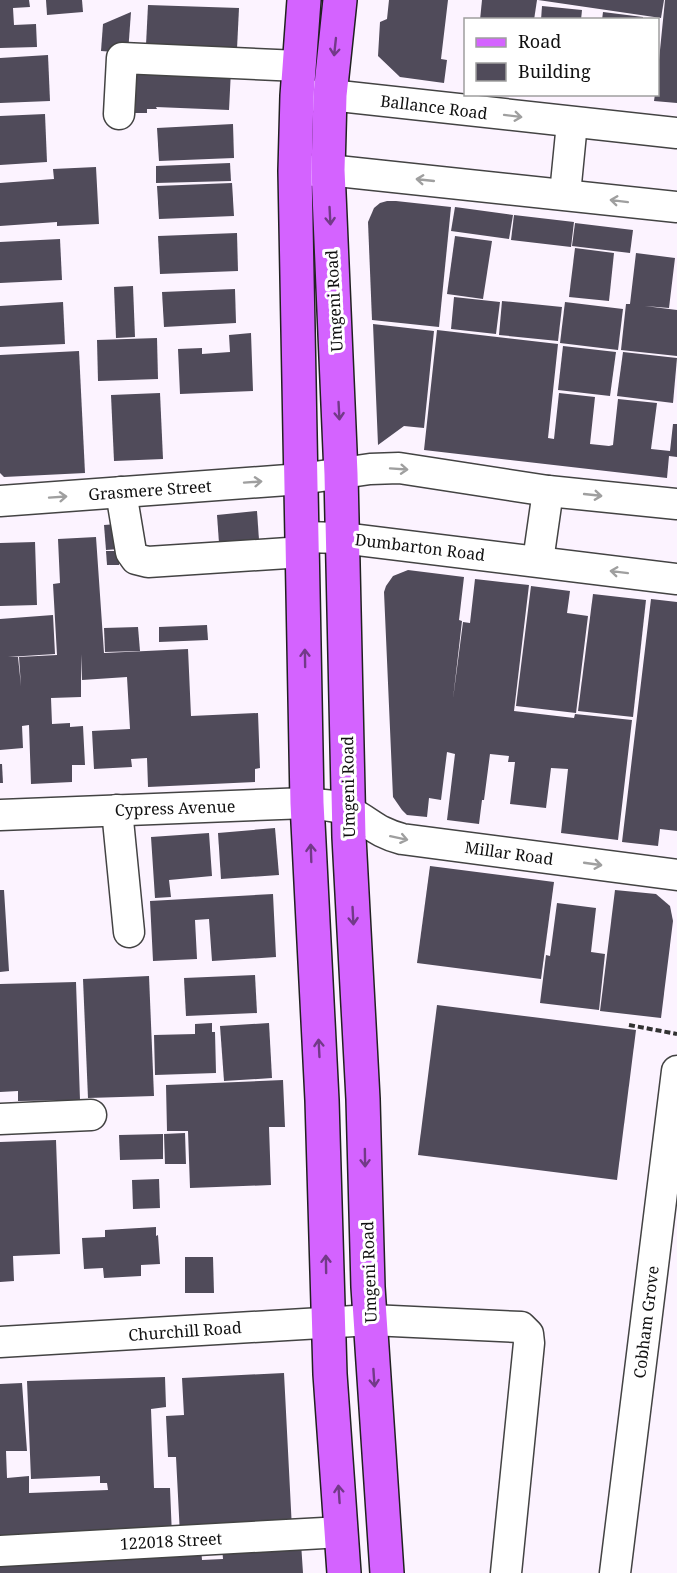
<svg xmlns="http://www.w3.org/2000/svg" width="677" height="1573" viewBox="0 0 677 1573" font-family="'Noto Serif',serif">
	<rect width="100%" height="100%" fill="#fcf3ff"/>
	<g fill="#504b5a">
		<polygon points="0,0 29,0 30,7 13,8 14,25 36,24 37,47 0,48"/>
		<polygon points="46,0 82,0 83,12 47,15"/>
		<polygon points="389,0 448,0 441,59 447,60 444,83 400,77 378,56 380,22 387,19"/>
		<polygon points="482,0 537,0 534,20 480,20"/>
		<polygon points="538,0 664,0 661,18"/>
		<polygon points="665,0 677,0 677,103 654,101 655,94 658,94 658,70"/>
		<polygon points="148,5 239,8 237,49 146,45"/>
		<polygon points="542,6 582,10 581,20 541,20"/>
		<polygon points="131,12 128,53 101,51 103,24"/>
		<polygon points="603,12 643,17 643,20 602,20"/>
		<polygon points="48,55 50,101 0,103 0,58"/>
		<polygon points="137,66 231,70 229,110 156,107 157,109 147,109 147,113 135,113"/>
		<polygon points="45,114 47,162 0,165 0,116"/>
		<polygon points="233,124 234,158 159,161 157,128"/>
		<polygon points="230,163 231,181 156,183 156,166"/>
		<polygon points="96,167 99,224 57,226 57,222 0,226 0,183 54,179 53,169"/>
		<polygon points="232,183 234,216 159,219 157,186"/>
		<polygon points="387,201 396,201 451,207 439,327 372,320 368,222 374,208 380,203"/>
		<polygon points="455,207 513,215 509,239 451,231"/>
		<polygon points="514,215 574,222 571,247 511,240"/>
		<polygon points="575,223 633,230 630,253 572,246"/>
		<polygon points="237,233 238,271 160,274 158,236"/>
		<polygon points="455,236 492,241 483,299 447,294"/>
		<polygon points="60,239 62,280 0,283 0,242"/>
		<polygon points="575,248 614,253 609,301 569,297"/>
		<polygon points="636,253 675,258 669,308 645,306 677,310 677,356 621,350 626,304 630,304"/>
		<polygon points="133,286 135,337 116,338 114,287"/>
		<polygon points="235,289 236,323 164,327 162,292"/>
		<polygon points="454,297 500,302 496,334 451,329"/>
		<polygon points="502,301 562,307 558,341 499,335"/>
		<polygon points="63,302 65,344 0,347 0,306"/>
		<polygon points="565,302 623,309 618,350 560,343"/>
		<polygon points="373,324 434,331 424,428 404,426 378,445"/>
		<polygon points="437,330 558,344 548,438 554,439 559,393 595,397 590,444 609,446 613,445 618,399 657,403 651,449 670,451 673,424 677,424 677,457 669,456 667,478 424,450"/>
		<polygon points="251,333 253,391 180,394 178,349 202,348 202,354 230,352 229,335"/>
		<polygon points="157,338 158,379 98,381 97,340"/>
		<polygon points="563,346 616,352 610,396 558,390"/>
		<polygon points="79,351 85,473 4,477 0,473 0,355"/>
		<polygon points="623,352 677,358 673,403 617,396"/>
		<polygon points="160,393 163,459 114,461 111,395"/>
		<polygon points="257,511 259,540 219,543 217,515"/>
		<polygon points="117,524 119,549 106,550 104,525"/>
		<polygon points="96,537 104,653 188,649 191,716 258,713 260,768 255,769 255,782 148,787 147,758 131,759 132,767 94,769 92,731 130,729 127,677 82,680 81,654 81,697 51,698 52,724 70,723 70,727 83,726 85,765 72,765 72,782 31,784 29,725 22,726 23,748 0,750 0,619 53,615 55,654 8,657 18,657 21,686 19,657 57,655 53,584 60,583 58,539"/>
		<polygon points="35,542 37,605 0,606 0,543"/>
		<polygon points="106,551 119,551 119,565 107,565"/>
		<polygon points="408,570 464,577 459,620 462,621 453,699 463,622 470,623 475,579 529,585 514,711 574,718 575,714 632,720 618,840 561,833 568,769 551,768 546,808 510,804 515,762 508,762 509,756 490,754 484,800 482,800 479,824 447,820 455,754 447,752 441,800 429,798 427,817 407,815 402,810 393,797 384,592 386,586 393,576"/>
		<polygon points="531,586 570,591 567,613 588,616 576,713 516,706"/>
		<polygon points="593,594 646,600 633,717 578,711"/>
		<polygon points="651,599 677,602 677,831 660,829 658,846 622,842"/>
		<polygon points="207,625 208,640 159,642 159,627"/>
		<polygon points="138,627 140,651 105,652 104,628"/>
		<polygon points="0,764 2,764 3,783 0,783"/>
		<polygon points="275,828 279,875 221,879 218,833"/>
		<polygon points="209,833 212,876 169,880 171,897 155,898 151,837"/>
		<polygon points="430,866 554,882 541,979 417,963"/>
		<polygon points="0,890 4,890 9,971 0,972"/>
		<polygon points="615,890 656,894 670,906 673,921 661,1018 600,1011"/>
		<polygon points="273,894 276,957 212,961 209,919 195,920 197,959 153,961 150,901"/>
		<polygon points="557,903 596,908 591,952 605,954 599,1010 540,1003 546,955 550,956"/>
		<polygon points="255,975 257,1013 186,1016 184,978"/>
		<polygon points="149,976 154,1096 88,1098 83,979"/>
		<polygon points="76,982 80,1100 18,1101 18,1091 0,1092 0,984"/>
		<polygon points="437,1005 636,1030 617,1180 418,1155"/>
		<polygon points="212,1023 212,1032 215,1032 216,1073 155,1075 154,1035 195,1034 195,1024"/>
		<polygon points="269,1023 272,1078 224,1081 220,1026"/>
		<polygon points="283,1080 285,1127 269,1127 271,1185 190,1188 188,1131 167,1131 166,1085"/>
		<polygon points="185,1133 186,1164 165,1164 164,1134"/>
		<polygon points="163,1134 163,1159 120,1160 119,1135"/>
		<polygon points="56,1140 60,1254 13,1256 14,1281 0,1282 0,1142"/>
		<polygon points="159,1179 160,1208 133,1209 132,1180"/>
		<polygon points="156,1227 156,1236 158,1235 160,1264 141,1265 141,1276 104,1278 103,1268 84,1269 82,1238 105,1237 105,1230"/>
		<polygon points="185,1257 213,1257 214,1293 185,1293"/>
		<polygon points="284,1373 292,1529 180,1535 176,1457 168,1457 166,1416 184,1415 182,1378"/>
		<polygon points="165,1377 166,1407 151,1409 154,1488 170,1488 172,1536 0,1543 0,1384 22,1383 27,1451 6,1451 7,1478 29,1476 29,1493 108,1490 107,1483 100,1483 100,1476 31,1479 27,1381"/>
		<polygon points="301,1543 303,1573 0,1573 0,1558 201,1548 202,1560 223,1559 222,1547"/>
	</g>
	<g fill="none" stroke-linecap="round" stroke-linejoin="round">
		<g stroke="#434343" stroke-width="33">
			<g id="minor">
				<polyline points="307,96 330,95 677,133"/>
				<polyline points="119,114 122,58 299,66"/>
				<polyline points="304,171 328,170 677,207"/>
				<polyline points="565,194 572,123"/>
				<polyline points="121,492 131,552 136,559 148,562 303,552"/>
				<polyline points="0,501 301,479 370,469 399,468 548,491 677,504"/>
				<polyline points="302,537 342,538 677,579"/>
				<polyline points="538,561 548,491"/>
				<polyline points="117,810 129,932"/>
				<path d="M0,815L307,803C320,805 339,805 350,812C371,823 376,832 402,839L677,875"/>
				<polyline points="0,1119 91,1115"/>
				<polyline points="0,1342 371,1320 521,1327 528,1334 529,1343 506,1573"/>
				<polyline points="0,1551 342,1532"/>
				<polyline points="615,1573 677,1071"/>
			</g>
		</g>
		<g stroke="#212121" stroke-width="36">
			<g id="major">
				<polyline points="304,0 297,96 295,171 307,803 322,1100 330,1374 344,1573"/>
				<polyline points="340,0 330,95 328,170 341,474 349,837 363,1099 368,1287 387,1573"/>
			</g>
		</g>
		<polyline stroke="#323232" stroke-width="4" stroke-dasharray="6 3" stroke-linecap="butt" points="629,1025 677,1034"/>
		<use href="#minor" stroke="#fff" stroke-width="30"/>
		<use href="#major" stroke="#d463ff" stroke-width="33"/>
	</g>
	<defs><path id="oneway-shaft" d="M-6 0H5M1.5-3L5.5 0L1.5 3" fill="none" stroke-width="1.6" stroke-linecap="round" stroke-linejoin="round" transform="scale(1.5)"/></defs>
	<g stroke="#723a88">
		<use href="#oneway-shaft" transform="translate(335 47) rotate(96)"/>
		<use href="#oneway-shaft" transform="translate(330 216) rotate(87)"/>
		<use href="#oneway-shaft" transform="translate(339 411) rotate(87)"/>
		<use href="#oneway-shaft" transform="translate(305 658) rotate(-91)"/>
		<use href="#oneway-shaft" transform="translate(311 853) rotate(-92)"/>
		<use href="#oneway-shaft" transform="translate(353 916) rotate(87)"/>
		<use href="#oneway-shaft" transform="translate(319 1048) rotate(-93)"/>
		<use href="#oneway-shaft" transform="translate(365 1158) rotate(89)"/>
		<use href="#oneway-shaft" transform="translate(326 1264) rotate(-91)"/>
		<use href="#oneway-shaft" transform="translate(374 1378) rotate(86)"/>
		<use href="#oneway-shaft" transform="translate(339 1494) rotate(-94)"/>
	</g>
	<g stroke="#9f9f9f">
		<use href="#oneway-shaft" transform="translate(513 116) rotate(7)"/>
		<use href="#oneway-shaft" transform="translate(425 180) rotate(-174)"/>
		<use href="#oneway-shaft" transform="translate(619 201) rotate(-173)"/>
		<use href="#oneway-shaft" transform="translate(399 469) rotate(4)"/>
		<use href="#oneway-shaft" transform="translate(253 482) rotate(-4)"/>
		<use href="#oneway-shaft" transform="translate(593 495) rotate(6)"/>
		<use href="#oneway-shaft" transform="translate(58 497) rotate(-4)"/>
		<use href="#oneway-shaft" transform="translate(619 572) rotate(-173)"/>
		<use href="#oneway-shaft" transform="translate(399 838) rotate(12)"/>
		<use href="#oneway-shaft" transform="translate(593 864) rotate(8)"/>
	</g>
	<g text-anchor="middle" dominant-baseline="central" stroke-width="6" stroke-linejoin="round" paint-order="stroke">
		<g font-size="16" fill="#101010" stroke="#fff">
			<text transform="translate(434 107) rotate(7)">Ballance Road</text>
			<text transform="translate(334 301) rotate(-93)">Umgeni Road</text>
			<text transform="translate(150 490) rotate(-4)">Grasmere Street</text>
			<text transform="translate(420 547) rotate(7)">Dumbarton Road</text>
			<text transform="translate(348 787) rotate(-91)">Umgeni Road</text>
			<text transform="translate(175 808) rotate(-2)">Cypress Avenue</text>
			<text transform="translate(509 853) rotate(8)">Millar Road</text>
			<text transform="translate(369 1272) rotate(-92)">Umgeni Road</text>
			<text transform="translate(646 1322) rotate(-83)">Cobham Grove</text>
			<text transform="translate(185 1331) rotate(-4)">Churchill Road</text>
			<text transform="translate(171 1541) rotate(-3)">122018 Street</text>
		</g>
	</g>
	<rect x="464" y="18" width="195" height="78" fill="#ffffff" stroke="#9f9f9f" stroke-width="1.5"/>
	<rect x="476" y="38" width="30" height="9" fill="#d463ff" stroke="#9f9f9f" stroke-width="1.5"/>
	<text x="518" y="48" font-size="18" fill="#101010">Road</text>
	<rect x="476" y="63" width="30" height="18" fill="#504b5a" stroke="#9f9f9f" stroke-width="1.5"/>
	<text x="518" y="78" font-size="18" fill="#101010">Building</text>
</svg>
